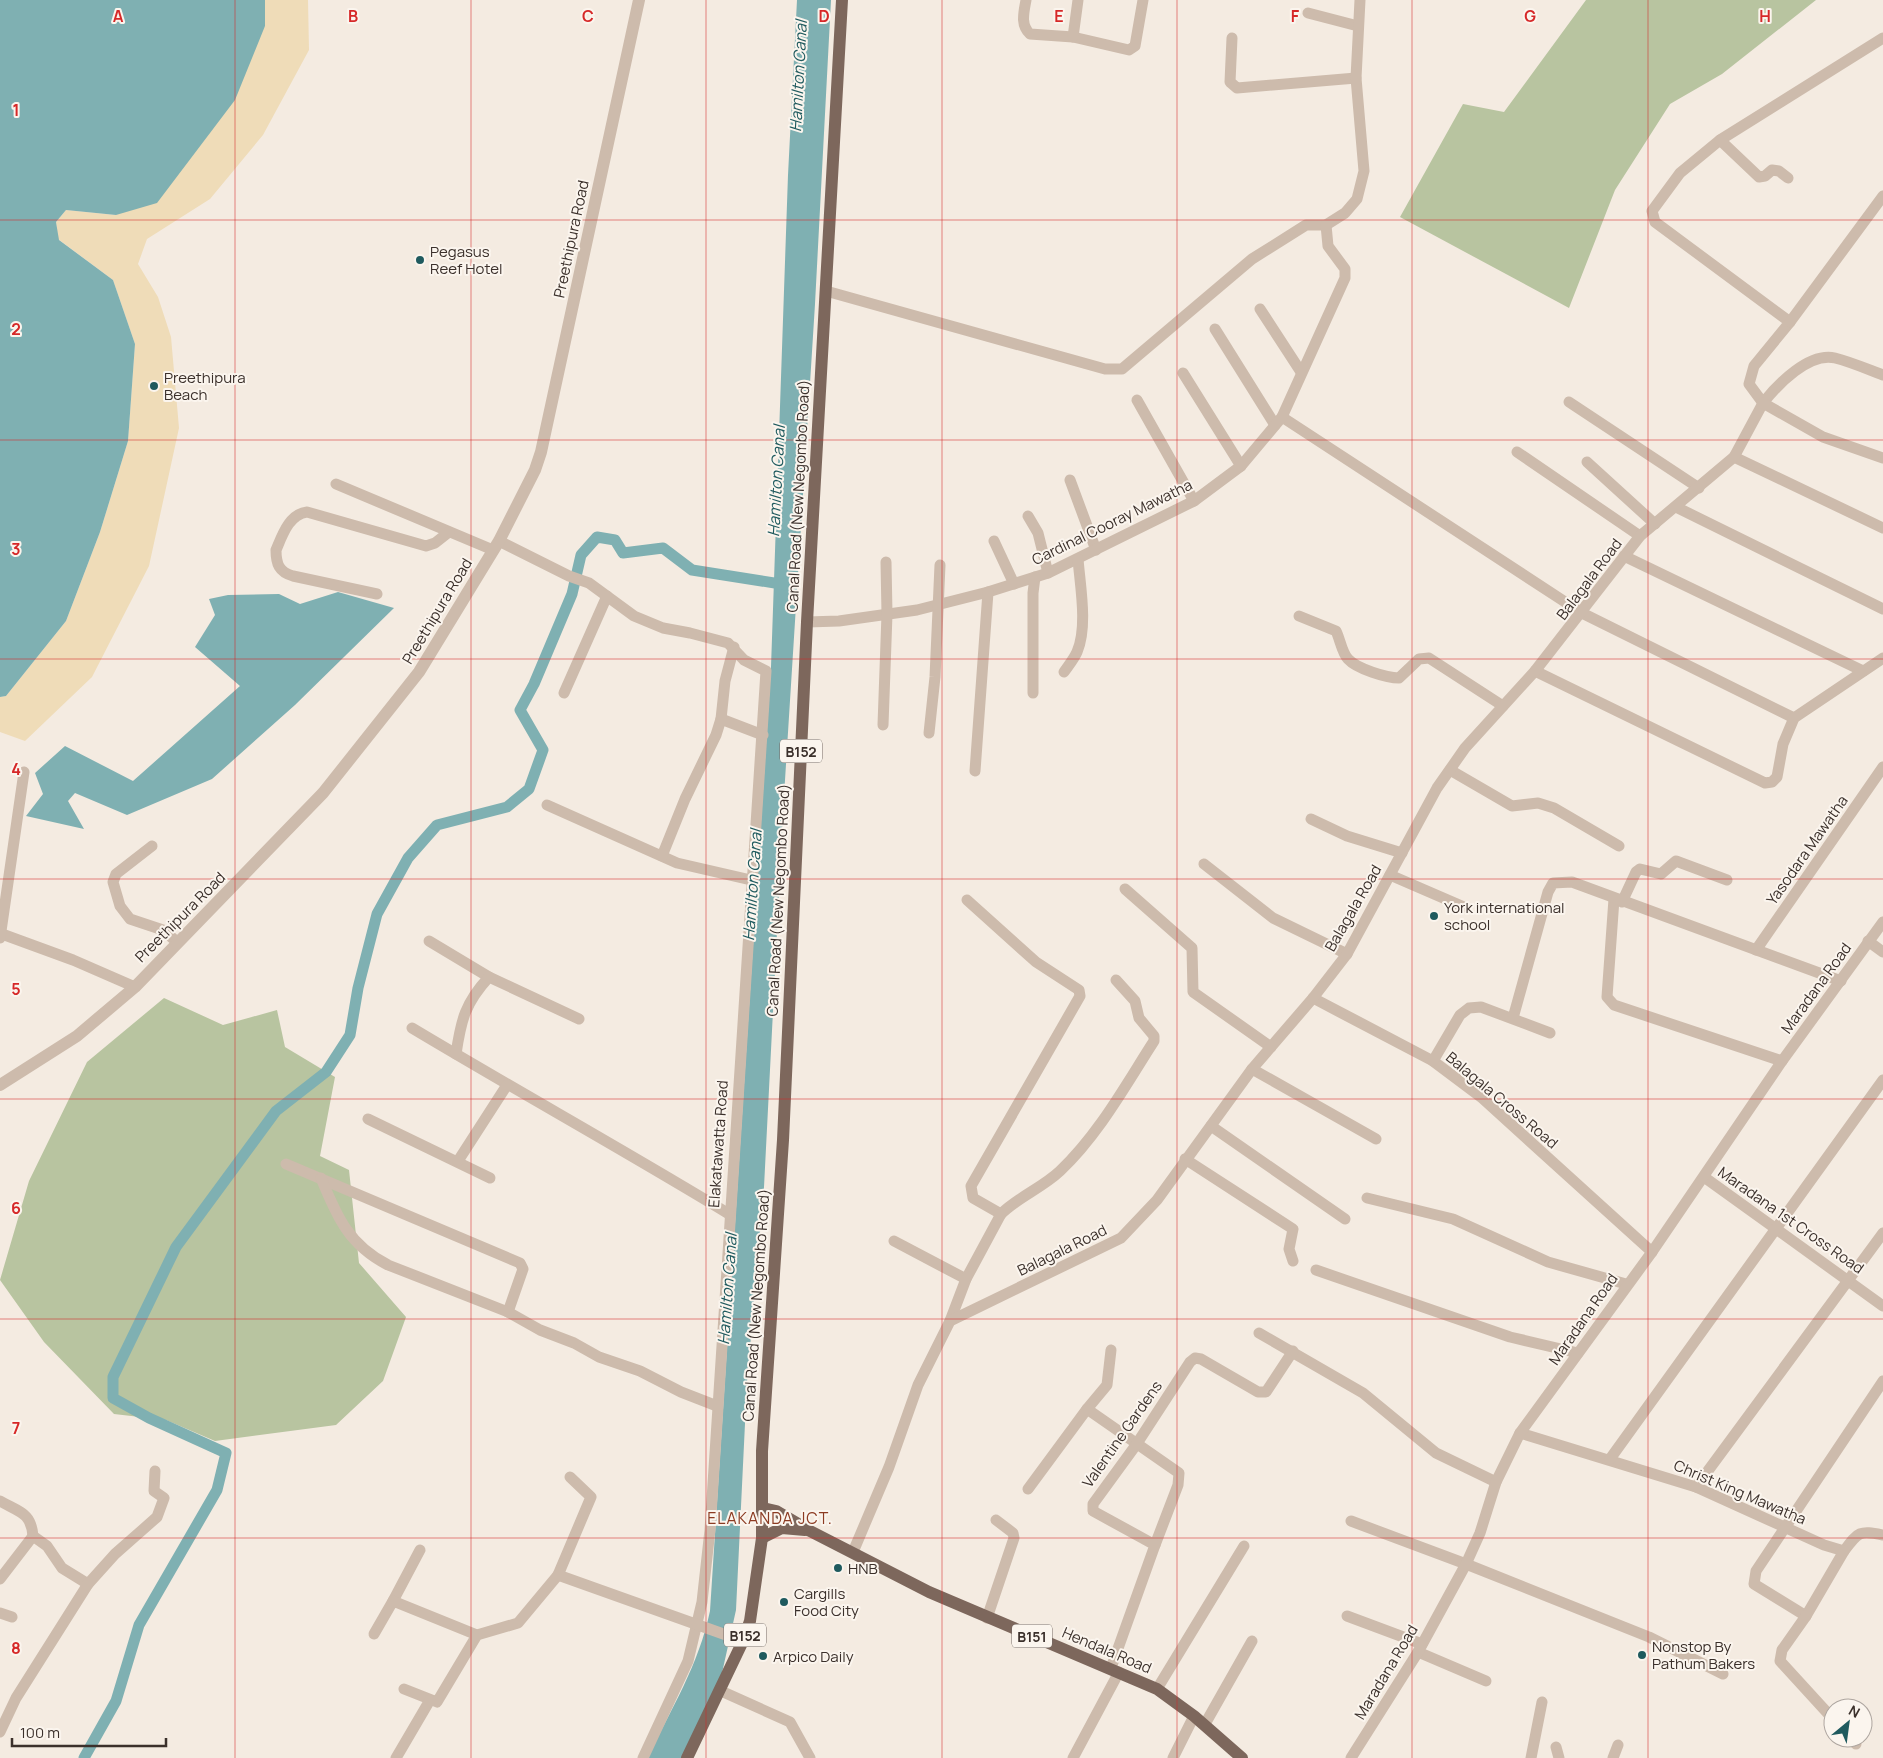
<svg xmlns="http://www.w3.org/2000/svg" width="1883" height="1758" viewBox="0 0 1883 1758" font-family="Manrope,sans-serif">
	<rect width="100%" height="100%" fill="#f4ebe1"/>
	<g fill="#b8c4a0">
		<polygon points="1586,0 1816,0 1722,74 1670,104 1615,190 1569,308 1400,217 1463,104 1504,112"/>
		<polygon points="164,998 223,1025 277,1010 285,1047 335,1077 320,1156 349,1170 359,1263 406,1317 383,1381 336,1425 215,1441 166,1420 114,1414 44,1342 0,1280 29,1181 87,1062"/>
	</g>
	<polygon fill="#efdcb8" points="265,0 308,0 309,50 263,135 210,199 147,239 138,264 158,297 171,337 179,428 149,566 92,677 25,741 0,732 0,697 6,696 66,621 100,532 128,441 135,344 113,280 58,239 56,222 66,210 116,215 265,26"/>
	<g fill="#7fb0b2">
		<polygon points="0,0 265,0 265,26 235,100 157,203 116,215 66,210 56,222 59,240 113,280 135,344 128,441 100,532 66,621 6,696 0,697"/>
		<path d="M797,0H831L815,304L784,796L764,1187L747,1382L736,1610L722,1673L683,1758H647C671,1710 699,1664 710,1611L771,667L788,175Z"/>
		<polygon points="338,592 394,608 295,705 212,779 127,815 75,793 68,801 84,829 26,816 43,794 35,773 65,746 133,781 240,686 195,647 215,615 209,599 228,595 279,594 300,604"/>
	</g>
	<g fill="none" stroke-linecap="round" stroke-linejoin="round">
		<polyline stroke="#7fb0b2" stroke-width="11" points="84,1758 116,1701 139,1625 217,1490 226,1453 149,1418 113,1398 113,1377 176,1247 276,1111 326,1072 350,1035 358,988 377,914 408,858 437,825 507,807 529,789 543,750 520,710 534,684 572,594 581,555 597,537 615,540 623,553 663,548 692,570 787,585"/>
		<g stroke="#cdbbac" stroke-width="11">
			<path d="M1026,0C1024,12 1020,25 1030,34L1073,37L1129,50L1135,46L1143,0"/>
			<polyline points="1308,13 1358,26"/>
			<polyline points="1073,37 1078,0"/>
			<polyline points="1232,38 1230,82 1237,88 1356,78"/>
			<path d="M1883,38L1720,140L1680,173L1652,211L1655,222L1790,322L1754,366L1749,384L1763,403C1778,384 1809,352 1835,358C1851,362 1867,369 1883,375"/>
			<polyline points="1720,140 1759,177 1765,176 1772,170 1779,171 1788,178"/>
			<polyline points="826,291 1105,369 1122,369 1252,259 1306,225 1326,225"/>
			<polyline points="1260,309 1301,372"/>
			<polyline points="1790,322 1883,196"/>
			<polyline points="1215,329 1275,425"/>
			<polyline points="1183,373 1241,466"/>
			<polyline points="1137,400 1194,501"/>
			<polyline points="1569,402 1699,488"/>
			<polyline points="1282,417 1582,613 1794,718"/>
			<polyline points="1517,452 1640,536"/>
			<polyline points="1734,457 1883,528"/>
			<polyline points="1587,462 1655,524"/>
			<polyline points="1070,480 1096,550"/>
			<polyline points="336,484 493,550"/>
			<polyline points="1676,507 1883,609"/>
			<polyline points="1028,516 1038,533 1048,573"/>
			<polyline points="499,541 569,576 589,583 634,616 663,628 690,633 728,643 744,660 766,671 710,1530 702,1602 688,1661 643,1758"/>
			<polyline points="994,541 1014,584"/>
			<polyline points="1624,556 1863,671"/>
			<path d="M377,594L293,576C279,572 276,564 276,550C282,536 289,514 307,512L426,546L435,543L449,532"/>
			<path d="M1299,616L1336,631C1340,639 1342,653 1348,659C1357,669 1387,678 1399,678L1419,659L1429,658L1503,706"/>
			<polyline points="807,622 839,621 917,610 988,592 1048,573 1194,501 1241,466 1282,417 1345,278 1345,269 1328,246 1326,225 1345,213 1357,199 1364,171 1356,78 1360,0"/>
			<polyline points="1535,671 1765,783 1772,782 1777,777 1783,744 1794,718 1883,658"/>
			<path d="M1064,672C1068,666 1074,659 1077,652C1088,627 1080,585 1078,559"/>
			<polyline points="564,693 607,596"/>
			<polyline points="1033,693 1033,593 1035,577"/>
			<polyline points="721,719 763,735"/>
			<polyline points="883,725 887,614 886,562"/>
			<polyline points="929,733 935,677 940,565"/>
			<polyline points="1450,770 1512,806 1538,803 1554,808 1619,846"/>
			<polyline points="975,771 988,592"/>
			<polyline points="547,805 677,863 751,880"/>
			<polyline points="1311,819 1347,836 1402,853"/>
			<polyline points="152,846 116,874 113,882 120,906 130,919 163,930 177,942"/>
			<polyline points="662,856 685,799 716,735 721,719 725,681 734,647"/>
			<polyline points="1204,864 1273,918 1347,954"/>
			<polyline points="1390,875 1464,907"/>
			<polyline points="1125,889 1192,948 1193,992 1271,1047"/>
			<polyline points="1614,899 1607,997 1614,1005 1782,1061"/>
			<polyline points="967,900 1036,962 1079,990 1080,996 971,1186 973,1198 1001,1214"/>
			<polyline points="1622,902 1636,872 1640,869 1661,874 1676,861 1727,880"/>
			<polyline points="2,934 73,960 135,987"/>
			<polyline points="0,938 24,772"/>
			<polyline points="429,941 489,977"/>
			<polyline points="1868,941 1883,952"/>
			<polyline points="1756,950 1883,767"/>
			<polyline points="1313,998 1433,1061 1481,1097 1652,1252"/>
			<polyline points="1513,1018 1548,892 1553,883 1572,882 1841,981"/>
			<path d="M412,1028C517,1091 624,1150 729,1214"/>
			<path d="M456,1054C461,1020 465,1003 489,977L579,1019"/>
			<polyline points="1433,1061 1460,1015 1469,1008 1481,1007 1550,1033"/>
			<polyline points="1252,1069 1376,1139"/>
			<polyline points="368,1119 490,1178"/>
			<polyline points="1211,1126 1345,1219"/>
			<polyline points="1185,1159 1293,1229 1289,1249 1293,1261"/>
			<polyline points="458,1161 507,1085"/>
			<polyline points="286,1164 520,1263 523,1269 508,1312"/>
			<polyline points="1704,1177 1883,1306"/>
			<path d="M321,1178C337,1217 349,1245 388,1265L508,1312L540,1330L574,1343L599,1357L640,1371L681,1392L717,1406"/>
			<polyline points="1367,1198 1453,1219 1548,1262 1626,1284"/>
			<polyline points="894,1241 966,1279"/>
			<polyline points="1316,1270 1510,1337 1578,1353"/>
			<path d="M950,1321L966,1279L1001,1214C1018,1197 1042,1188 1060,1171C1099,1134 1125,1086 1154,1041V1036L1139,1018L1135,1001L1116,980"/>
			<polyline points="1259,1333 1363,1393 1436,1453 1496,1482"/>
			<polyline points="1087,1409 1107,1385 1111,1350"/>
			<path d="M1520,1433L1696,1487L1824,1545L1844,1551C1858,1532 1859,1530 1883,1535"/>
			<polyline points="1610,1459 1883,1080"/>
			<polyline points="1696,1487 1883,1233"/>
			<polyline points="1028,1489 1087,1409 1179,1473 1178,1485 1155,1545"/>
			<path d="M0,1501C19,1512 31,1512 33,1536L47,1546L62,1568L88,1584"/>
			<polyline points="1351,1521 1466,1564 1649,1637 1723,1674"/>
			<polyline points="853,1552 889,1467 918,1385 950,1321 1121,1238 1157,1200 1252,1069 1313,998 1347,954 1437,788 1465,748 1535,671 1640,536 1734,457 1763,403 1823,437 1883,458"/>
			<polyline points="558,1575 591,1497 570,1477"/>
			<polyline points="0,1579 33,1536"/>
			<polyline points="393,1601 420,1550"/>
			<polyline points="0,1613 12,1617"/>
			<polyline points="1347,1616 1422,1644"/>
			<polyline points="1806,1616 1754,1584 1756,1571 1883,1381"/>
			<polyline points="987,1618 1014,1538 1013,1533 996,1520"/>
			<polyline points="374,1634 393,1601 477,1635"/>
			<polyline points="1418,1652 1486,1681"/>
			<polyline points="1111,1668 1155,1545 1093,1511 1093,1504 1136,1445 1190,1362 1195,1358 1201,1359 1258,1392 1266,1392 1293,1351"/>
			<polyline points="404,1689 437,1702 477,1635 518,1623 558,1575 743,1641"/>
			<polyline points="1157,1689 1244,1546"/>
			<polyline points="721,1691 790,1722 810,1758"/>
			<polyline points="1833,1719 1780,1661 1782,1650 1806,1616 1844,1551"/>
			<polyline points="1205,1724 1252,1641"/>
			<polyline points="0,1732 16,1698 88,1584 115,1554 157,1517 164,1498 154,1491 155,1471"/>
			<polyline points="1850,1738 1856,1744"/>
			<polyline points="1556,1747 1559,1758"/>
			<polyline points="396,1758 430,1700"/>
			<polyline points="1073,1758 1119,1672"/>
			<polyline points="1173,1758 1194,1716"/>
			<polyline points="1351,1758 1418,1652 1466,1564 1480,1533 1496,1482 1520,1433 1652,1252 1782,1061 1883,922"/>
			<polyline points="1531,1758 1542,1702"/>
			<polyline points="1613,1758 1618,1745"/>
		</g>
		<polyline stroke="#cdbbac" stroke-width="12" points="0,1085 77,1036 135,987 323,793 419,672 499,541 535,470 541,452 639,0"/>
		<g stroke="#7d675c" stroke-width="12">
			<polyline points="763,1508 776,1511 810,1531 929,1592 1157,1689 1194,1716 1242,1758"/>
			<polyline points="762,1538 782,1528 805,1530"/>
			<polyline points="687,1758 743,1641 750,1621 762,1538 762,1451 783,1140 807,622 842,0"/>
		</g>
	</g>
	<path fill="none" stroke="#d62828" stroke-width="1" stroke-opacity="0.55" d="M235,0V1758M471,0V1758M706,0V1758M942,0V1758M1177,0V1758M1412,0V1758M1648,0V1758M0,220H1883M0,440H1883M0,659H1883M0,879H1883M0,1099H1883M0,1319H1883M0,1538H1883"/>
	<g fill="#1f5a5e" stroke="#fbf5ee" stroke-width="2">
		<circle cx="420" cy="260" r="5"/>
		<circle cx="154" cy="386" r="5"/>
		<circle cx="1434" cy="916" r="5"/>
		<circle cx="838" cy="1568" r="5"/>
		<circle cx="784" cy="1602" r="5"/>
		<circle cx="1642" cy="1655" r="5"/>
		<circle cx="763" cy="1656" r="5"/>
	</g>
	<g text-anchor="middle" dominant-baseline="central" stroke-width="4" stroke-linejoin="round" paint-order="stroke">
		<g fill="#fbf5ee" stroke="#756b66" stroke-width="1">
			<rect x="780" y="739.5" width="42" height="23" rx="4"/>
			<rect x="724" y="1623.5" width="42" height="23" rx="4"/>
			<rect x="1012" y="1624.5" width="40" height="23" rx="4"/>
		</g>
		<g font-size="14" font-weight="bold" fill="#3b302b">
			<text x="801" y="751">B152</text>
			<text x="745" y="1635">B152</text>
			<text x="1032" y="1636">B151</text>
		</g>
		<g font-size="15" fill="#3b302b" stroke="#fbf5ee">
			<text transform="translate(571 239) rotate(-78)">Preethipura Road</text>
			<text transform="translate(798 496) rotate(-87)">Canal Road (New Negombo Road)</text>
			<text transform="translate(1112 522) rotate(-26)">Cardinal Cooray Mawatha</text>
			<text transform="translate(1589 579) rotate(-53)">Balagala Road</text>
			<text transform="translate(437 611) rotate(-59)">Preethipura Road</text>
			<text transform="translate(1807 850) rotate(-55)">Yasodara Mawatha</text>
			<text transform="translate(778 900) rotate(-87)">Canal Road (New Negombo Road)</text>
			<text transform="translate(1353 908) rotate(-60)">Balagala Road</text>
			<text transform="translate(180 917) rotate(-45)">Preethipura Road</text>
			<text transform="translate(1816 988) rotate(-54)">Maradana Road</text>
			<text transform="translate(1502 1100) rotate(40)">Balagala Cross Road</text>
			<text transform="translate(718 1144) rotate(-86)">Elakatawatta Road</text>
			<text transform="translate(1791 1220) rotate(35)">Maradana 1st Cross Road</text>
			<text transform="translate(1062 1250) rotate(-26)">Balagala Road</text>
			<text transform="translate(756 1305) rotate(-86)">Canal Road (New Negombo Road)</text>
			<text transform="translate(1583 1319) rotate(-55)">Maradana Road</text>
			<text transform="translate(1122 1434) rotate(-55)">Valentine Gardens</text>
			<text transform="translate(1740 1492) rotate(23)">Christ King Mawatha</text>
			<text transform="translate(1107 1650) rotate(23)">Hendala Road</text>
			<text transform="translate(1386 1672) rotate(-59)">Maradana Road</text>
		</g>
		<g font-size="15" fill="#3b302b" stroke="#fbf5ee" text-anchor="start">
			<text x="430" y="251">Pegasus<tspan x="430" dy="17">Reef Hotel</tspan></text>
			<text x="164" y="377">Preethipura<tspan x="164" dy="17">Beach</tspan></text>
			<text x="1444" y="907">York international<tspan x="1444" dy="17">school</tspan></text>
			<text x="848" y="1568">HNB</text>
			<text x="794" y="1593">Cargills<tspan x="794" dy="17">Food City</tspan></text>
			<text x="1652" y="1646">Nonstop By<tspan x="1652" dy="17">Pathum Bakers</tspan></text>
			<text x="773" y="1656">Arpico Daily</text>
		</g>
		<g font-size="16" font-style="italic" fill="#1f5a5e" stroke="#fbf5ee">
			<text transform="translate(798 76) rotate(-87)">Hamilton Canal</text>
			<text transform="translate(776 481) rotate(-87)">Hamilton Canal</text>
			<text transform="translate(752 885) rotate(-86)">Hamilton Canal</text>
			<text transform="translate(727 1289) rotate(-86)">Hamilton Canal</text>
		</g>
		<g font-size="16" letter-spacing="1" fill="#8c3b22" stroke="#fbf5ee">
			<text x="770" y="1518">ELAKANDA JCT.</text>
		</g>
	</g>
	<g font-size="16" text-anchor="middle" font-weight="bold" fill="#d62828" stroke="#fbf5ee" stroke-width="4" stroke-linejoin="round" paint-order="stroke">
		<text x="118" y="22">A</text>
		<text x="353" y="22">B</text>
		<text x="588" y="22">C</text>
		<text x="824" y="22">D</text>
		<text x="1059" y="22">E</text>
		<text x="1295" y="22">F</text>
		<text x="1530" y="22">G</text>
		<text x="1765" y="22">H</text>
		<text x="16" y="116">1</text>
		<text x="16" y="335">2</text>
		<text x="16" y="555">3</text>
		<text x="16" y="775">4</text>
		<text x="16" y="995">5</text>
		<text x="16" y="1214">6</text>
		<text x="16" y="1434">7</text>
		<text x="16" y="1654">8</text>
	</g>
	<g transform="translate(1848 1723) rotate(29)"><circle r="24" fill="#fbf5ee" stroke="#aea6a0"/>
	<path d="M0-4L9 19L0 12L-9 19Z" fill="#1f5a5e"/>
	<text y="-8" font-size="14" font-weight="bold" text-anchor="middle" fill="#3b302b">N</text>
	</g>
	<path d="M12 1738v8h154v-8" fill="none" stroke="#3b302b" stroke-width="2.5"/>
	<text x="20" y="1738" font-size="15" fill="#3b302b" stroke="#fbf5ee" stroke-width="4" paint-order="stroke">100 m</text>
</svg>
